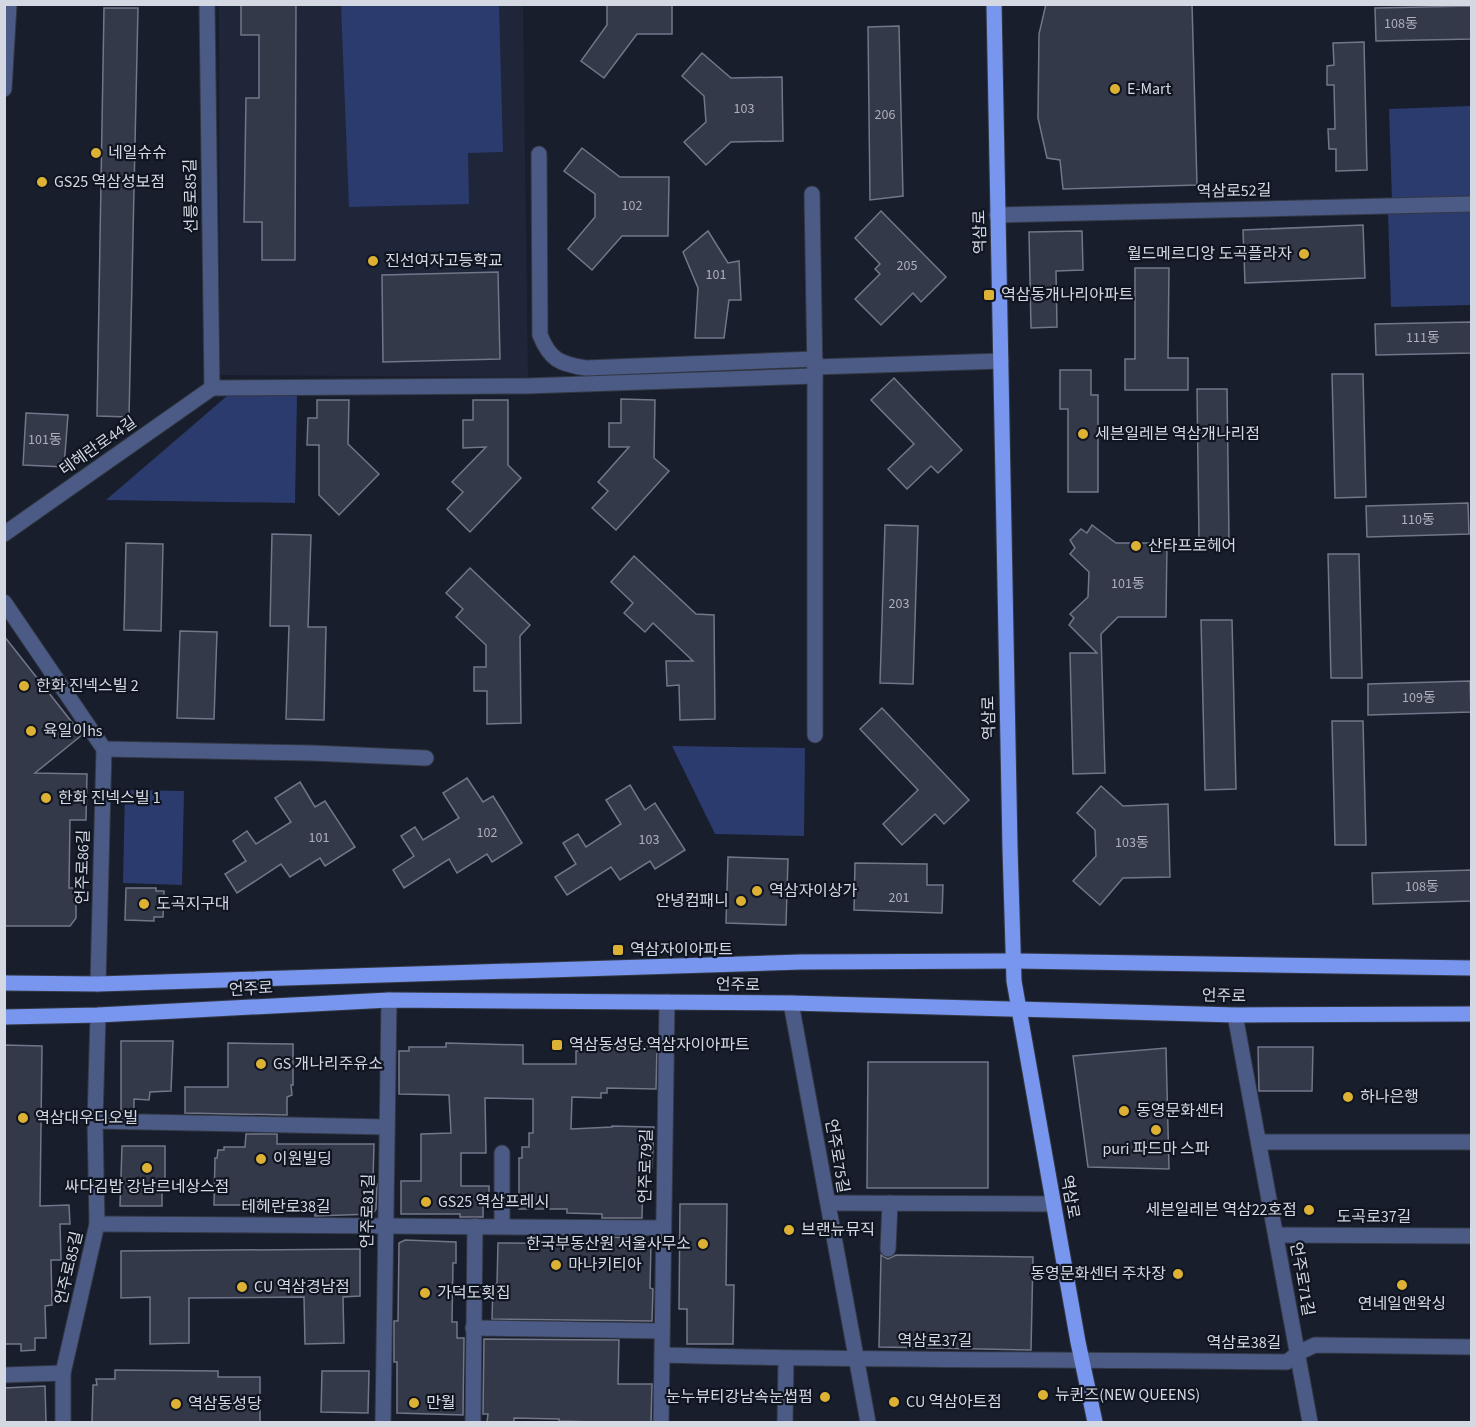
<svg xmlns="http://www.w3.org/2000/svg" width="1476" height="1427" viewBox="0 0 1476 1427" font-family="'Source Sans 3','Noto Sans KR',sans-serif">
	<rect width="100%" height="100%" fill="#191e2c"/>
	<polygon fill="#1f263a" points="219,5 523,5 528,377 220,375"/>
	<g fill="#2b3b6d">
		<polygon points="341,5 499,5 503,152 468,153 469,204 349,207"/>
		<polygon points="1471,106 1471,198 1392,201 1389,109"/>
		<polygon points="1471,210 1471,305 1391,307 1388,213"/>
		<polygon points="227,396 297,396 295,503 106,500"/>
		<polygon points="672,746 805,748 804,836 715,834"/>
		<polygon points="125,790 184,791 182,885 123,883"/>
	</g>
	<g fill="#333948" stroke="#717789" stroke-width="1.5">
		<polygon points="241,4 296,4 295,260 262,260 262,222 244,222 246,98 259,98 259,35 241,35"/>
		<polygon points="607,4 672,4 672,34 637,34 604,78 581,61 607,25"/>
		<polygon points="1046,4 1192,4 1197,185 1063,189 1060,160 1047,158 1038,118 1039,34"/>
		<polygon points="1472,6 1472,39 1376,41 1375,8"/>
		<polygon points="104,8 138,8 129,417 97,416"/>
		<polygon points="899,26 903,196 870,200 868,27"/>
		<polygon points="1364,42 1367,170 1336,171 1336,149 1329,149 1328,129 1335,129 1334,85 1327,85 1327,66 1334,65 1333,43"/>
		<polygon points="702,53 731,78 782,77 783,141 731,142 706,165 684,142 706,122 704,96 682,76"/>
		<polygon points="582,148 620,177 669,177 668,236 622,236 592,270 568,249 595,217 595,194 564,171"/>
		<polygon points="881,211 946,277 921,302 913,293 881,325 855,299 880,274 875,269 880,264 855,238"/>
		<polygon points="1363,225 1365,278 1245,283 1243,230"/>
		<polygon points="708,231 728,263 739,261 741,300 729,300 724,338 695,338 698,288 683,252"/>
		<polygon points="1082,231 1083,270 1056,271 1057,327 1031,328 1029,232"/>
		<polygon points="1135,268 1169,268 1168,358 1188,358 1188,390 1125,390 1125,359 1135,359"/>
		<polygon points="498,272 500,359 383,362 382,275"/>
		<polygon points="1472,322 1472,353 1376,355 1375,324"/>
		<polygon points="1060,370 1091,370 1091,395 1098,395 1098,492 1068,492 1068,409 1060,409"/>
		<polygon points="1332,374 1363,374 1366,497 1335,498"/>
		<polygon points="894,378 962,450 938,473 931,466 907,489 888,469 914,444 871,400"/>
		<polygon points="1197,389 1227,389 1229,539 1199,539"/>
		<polygon points="621,399 655,400 654,458 669,471 616,530 592,508 608,491 598,482 629,447 609,447 609,423 621,423"/>
		<polygon points="317,400 349,400 348,444 379,474 339,515 319,495 319,445 307,445 308,418 317,418"/>
		<polygon points="473,400 508,400 508,465 521,478 470,532 447,509 463,492 452,482 486,447 463,448 463,420 473,420"/>
		<polygon points="26,413 68,415 64,467 23,465"/>
		<polygon points="1468,503 1469,534 1367,537 1366,506"/>
		<polygon points="885,525 918,526 913,684 880,683"/>
		<polygon points="1092,525 1116,543 1167,543 1166,617 1118,617 1101,634 1105,773 1073,774 1070,653 1097,653 1069,625 1074,618 1070,614 1088,597 1089,572 1070,554 1075,548 1070,540 1081,529 1087,533"/>
		<polygon points="272,534 311,535 308,627 326,627 324,720 286,719 289,626 270,626"/>
		<polygon points="126,543 163,544 161,631 124,630"/>
		<polygon points="1328,554 1359,554 1362,678 1331,678"/>
		<polygon points="634,556 696,614 714,615 715,719 680,720 679,685 667,686 666,661 693,661 653,623 645,632 624,613 633,603 611,582"/>
		<polygon points="470,568 530,625 520,636 521,723 487,724 487,691 474,691 474,667 486,667 486,645 456,617 463,609 446,593"/>
		<polygon points="1201,620 1232,620 1236,789 1205,790"/>
		<polygon points="180,631 217,632 214,719 177,718"/>
		<polygon points="4,636 82,735 35,773 87,774 86,820 70,820 69,888 76,888 76,918 70,926 4,926"/>
		<polygon points="1470,681 1471,712 1368,715 1368,684"/>
		<polygon points="882,708 969,800 944,824 935,814 902,845 883,824 918,790 860,729"/>
		<polygon points="1332,721 1363,721 1366,845 1335,845"/>
		<polygon points="467,778 483,802 493,796 522,843 492,862 487,854 457,873 449,859 404,888 393,870 414,856 401,836 415,827 423,840 459,818 443,793"/>
		<polygon points="300,782 315,807 325,801 355,847 325,866 320,858 290,877 281,864 237,893 225,874 246,861 233,841 247,831 256,844 291,822 275,798"/>
		<polygon points="630,785 645,810 655,803 685,850 655,869 650,861 620,880 611,867 567,895 555,877 576,864 563,843 578,834 586,847 621,824 606,800"/>
		<polygon points="1101,786 1123,806 1168,804 1170,877 1123,878 1100,905 1073,881 1096,856 1095,830 1077,813"/>
		<polygon points="728,857 788,859 786,925 726,923"/>
		<polygon points="855,863 927,864 927,885 943,885 942,913 854,910"/>
		<polygon points="1472,870 1472,901 1373,904 1372,873"/>
		<polygon points="126,888 156,888 156,891 164,891 163,917 154,917 154,921 125,920"/>
		<polygon points="121,1041 173,1041 171,1091 150,1092 149,1100 134,1099 134,1112 121,1112"/>
		<polygon points="228,1043 293,1044 293,1085 291,1085 292,1095 287,1097 287,1115 185,1113 185,1087 228,1087"/>
		<polygon points="446,1043 523,1045 523,1064 576,1064 576,1051 582,1051 582,1046 657,1047 656,1089 607,1088 607,1093 601,1093 601,1098 572,1097 571,1129 612,1127 612,1126 654,1127 652,1168 643,1168 642,1218 602,1218 602,1214 567,1213 567,1209 519,1209 519,1158 522,1158 522,1147 529,1147 529,1133 533,1133 533,1099 485,1098 486,1153 461,1153 461,1186 489,1186 489,1201 483,1201 483,1217 460,1217 460,1214 401,1214 401,1181 421,1181 421,1134 451,1133 449,1095 399,1094 399,1051 409,1051 409,1047 446,1047"/>
		<polygon points="4,1045 42,1046 40,1206 69,1205 70,1224 60,1224 61,1260 51,1260 52,1305 45,1306 46,1338 35,1338 35,1350 21,1351 21,1344 4,1344"/>
		<polygon points="1258,1047 1313,1047 1312,1091 1259,1091"/>
		<polygon points="1166,1048 1169,1169 1088,1167 1073,1056"/>
		<polygon points="868,1062 988,1062 988,1188 867,1188"/>
		<polygon points="246,1134 277,1134 277,1144 374,1144 373,1180 377,1184 376,1209 373,1214 315,1216 315,1210 245,1210 245,1205 214,1205 215,1158 217,1158 218,1150 224,1150 224,1147 245,1147"/>
		<polygon points="122,1146 165,1146 165,1180 162,1180 162,1206 120,1206"/>
		<polygon points="680,1204 727,1204 726,1285 734,1285 733,1344 687,1344 687,1309 679,1309"/>
		<polygon points="601,1237 641,1238 641,1241 651,1242 650,1288 653,1289 652,1321 492,1319 493,1284 497,1284 498,1243 601,1244"/>
		<polygon points="405,1240 456,1242 456,1263 453,1263 452,1322 457,1322 457,1338 464,1338 463,1415 397,1413 397,1362 394,1362 394,1321 398,1321 399,1243"/>
		<polygon points="360,1249 360,1296 343,1297 344,1343 305,1344 304,1297 189,1298 189,1343 150,1344 150,1297 121,1298 121,1251"/>
		<polygon points="881,1255 888,1259 896,1255 1033,1257 1031,1350 879,1347"/>
		<polygon points="484,1339 619,1340 618,1384 652,1384 651,1422 594,1422 559,1421 559,1419 514,1418 514,1422 487,1422 488,1414 483,1414"/>
		<polygon points="115,1370 218,1371 218,1377 260,1377 260,1422 92,1422 93,1385 97,1385 96,1379 115,1379"/>
		<polygon points="322,1371 369,1371 368,1413 321,1412"/>
		<polygon points="45,1386 46,1422 4,1422 4,1388"/>
	</g>
	<g fill="none" stroke-linecap="round" stroke-linejoin="round">
		<g stroke="#333845" stroke-width="17">
			<g id="minor">
				<polyline points="207,4 212,388"/>
				<polyline points="4,89 9,4"/>
				<path d="M539,154L540,335C550,360 560,364 586,368L815,359"/>
				<polyline points="812,194 815,376 815,735"/>
				<polyline points="997,215 1472,204"/>
				<polyline points="815,367 1001,361"/>
				<polyline points="212,388 527,386 815,376"/>
				<polyline points="4,534 212,388"/>
				<polyline points="4,602 104,749 98,984"/>
				<polyline points="104,749 312,753 426,758"/>
				<polyline points="791,1003 868,1422"/>
				<polyline points="1235,1015 1310,1422"/>
				<polyline points="95,1121 387,1127"/>
				<polyline points="1259,1142 1472,1142"/>
				<polyline points="828,1203 1053,1204"/>
				<polyline points="97,1224 663,1228"/>
				<polyline points="502,1226 502,1153"/>
				<polyline points="1276,1235 1472,1236"/>
				<polyline points="888,1249 890,1203"/>
				<polyline points="473,1328 662,1331"/>
				<path d="M662,1355C870,1361 1078,1359 1287,1362L1298,1353L1315,1345L1472,1347"/>
				<polyline points="4,1375 63,1373"/>
				<polyline points="63,1422 63,1373 97,1224 95,1121 98,1015"/>
				<polyline points="383,1422 389,1000"/>
				<polyline points="473,1422 475,1226"/>
				<polyline points="661,1422 667,1002"/>
				<polyline points="785,1422 786,1359"/>
			</g>
		</g>
		<g stroke="#333845" stroke-width="17">
			<g id="major">
				<polyline points="994,4 1010,848 1014,981 1078,1342 1095,1422"/>
				<polyline points="4,983 98,984 801,962 1013,961 1472,968"/>
				<polyline points="4,1017 98,1015 389,1000 791,1003 1235,1015 1472,1014"/>
			</g>
		</g>
		<use href="#minor" stroke="#4c5b85" stroke-width="15"/>
		<use href="#major" stroke="#7896ed" stroke-width="15"/>
	</g>
	<g fill="#ddb133" stroke="#101522" stroke-width="2">
		<circle cx="1115" cy="89" r="6"/>
		<circle cx="96" cy="153" r="6"/>
		<circle cx="42" cy="182" r="6"/>
		<circle cx="1304" cy="254" r="6"/>
		<circle cx="373" cy="261" r="6"/>
		<rect x="983" y="289" width="12" height="12" rx="3"/>
		<circle cx="1083" cy="434" r="6"/>
		<circle cx="1136" cy="546" r="6"/>
		<circle cx="24" cy="686" r="6"/>
		<circle cx="31" cy="731" r="6"/>
		<circle cx="46" cy="798" r="6"/>
		<circle cx="757" cy="891" r="6"/>
		<circle cx="741" cy="901" r="6"/>
		<circle cx="144" cy="904" r="6"/>
		<rect x="612" y="944" width="12" height="12" rx="3"/>
		<rect x="551" y="1039" width="12" height="12" rx="3"/>
		<circle cx="261" cy="1064" r="6"/>
		<circle cx="1348" cy="1097" r="6"/>
		<circle cx="1124" cy="1111" r="6"/>
		<circle cx="23" cy="1118" r="6"/>
		<circle cx="1156" cy="1130" r="6"/>
		<circle cx="261" cy="1159" r="6"/>
		<circle cx="147" cy="1168" r="6"/>
		<circle cx="426" cy="1202" r="6"/>
		<circle cx="1309" cy="1210" r="6"/>
		<circle cx="789" cy="1230" r="6"/>
		<circle cx="703" cy="1244" r="6"/>
		<circle cx="556" cy="1265" r="6"/>
		<circle cx="1178" cy="1274" r="6"/>
		<circle cx="1402" cy="1285" r="6"/>
		<circle cx="242" cy="1287" r="6"/>
		<circle cx="425" cy="1293" r="6"/>
		<circle cx="1043" cy="1395" r="6"/>
		<circle cx="825" cy="1397" r="6"/>
		<circle cx="894" cy="1402" r="6"/>
		<circle cx="414" cy="1403" r="6"/>
		<circle cx="176" cy="1404" r="6"/>
	</g>
	<g text-anchor="middle" dominant-baseline="central" stroke-width="4.5" stroke-linejoin="round" paint-order="stroke">
		<g font-size="14" fill="#acb0bc">
			<text x="1401" y="24">108동</text>
			<text x="744" y="109">103</text>
			<text x="885" y="115">206</text>
			<text x="632" y="206">102</text>
			<text x="907" y="266">205</text>
			<text x="716" y="275">101</text>
			<text x="1423" y="338">111동</text>
			<text x="45" y="440">101동</text>
			<text x="1418" y="520">110동</text>
			<text x="1128" y="584">101동</text>
			<text x="899" y="604">203</text>
			<text x="1419" y="698">109동</text>
			<text x="487" y="833">102</text>
			<text x="319" y="838">101</text>
			<text x="649" y="840">103</text>
			<text x="1132" y="843">103동</text>
			<text x="1422" y="887">108동</text>
			<text x="899" y="898">201</text>
		</g>
		<g font-size="16" fill="#d4d8e2" stroke="#101522" text-anchor="start">
			<text x="1127" y="89">E-Mart</text>
			<text x="108" y="153">네일슈슈</text>
			<text x="54" y="182">GS25 역삼성보점</text>
			<text x="1292" y="254" text-anchor="end">월드메르디앙 도곡플라자</text>
			<text x="385" y="261">진선여자고등학교</text>
			<text x="1001" y="295">역삼동개나리아파트</text>
			<text x="1095" y="434">세븐일레븐 역삼개나리점</text>
			<text x="1148" y="546">산타프로헤어</text>
			<text x="36" y="686">한화 진넥스빌 2</text>
			<text x="43" y="731">육일이hs</text>
			<text x="58" y="798">한화 진넥스빌 1</text>
			<text x="769" y="891">역삼자이상가</text>
			<text x="729" y="901" text-anchor="end">안녕컴패니</text>
			<text x="156" y="904">도곡지구대</text>
			<text x="630" y="950">역삼자이아파트</text>
			<text x="569" y="1045">역삼동성당.역삼자이아파트</text>
			<text x="273" y="1064">GS 개나리주유소</text>
			<text x="1360" y="1097">하나은행</text>
			<text x="1136" y="1111">동영문화센터</text>
			<text x="35" y="1118">역삼대우디오빌</text>
			<text x="1156" y="1149" text-anchor="middle">puri 파드마 스파</text>
			<text x="273" y="1159">이원빌딩</text>
			<text x="147" y="1187" text-anchor="middle">싸다김밥 강남르네상스점</text>
			<text x="438" y="1202">GS25 역삼프레시</text>
			<text x="1297" y="1210" text-anchor="end">세븐일레븐 역삼22호점</text>
			<text x="801" y="1230">브랜뉴뮤직</text>
			<text x="691" y="1244" text-anchor="end">한국부동산원 서울사무소</text>
			<text x="568" y="1265">마나키티아</text>
			<text x="1166" y="1274" text-anchor="end">동영문화센터 주차장</text>
			<text x="254" y="1287">CU 역삼경남점</text>
			<text x="437" y="1293">가덕도횟집</text>
			<text x="1402" y="1304" text-anchor="middle">연네일앤왁싱</text>
			<text x="1055" y="1395">뉴퀸즈(NEW QUEENS)</text>
			<text x="813" y="1397" text-anchor="end">눈누뷰티강남속눈썹펌</text>
			<text x="906" y="1402">CU 역삼아트점</text>
			<text x="426" y="1403">만월</text>
			<text x="188" y="1404">역삼동성당</text>
		</g>
		<g font-size="16" fill="#d4d8e2" stroke="#101522">
			<text transform="translate(1234 191) rotate(-1)">역삼로52길</text>
			<text transform="translate(191 196) rotate(-91)">선릉로85길</text>
			<text transform="translate(980 232) rotate(-91)">역삼로</text>
			<text transform="translate(98 446) rotate(-35)">테헤란로44길</text>
			<text transform="translate(989 718) rotate(-91)">역삼로</text>
			<text transform="translate(83 867) rotate(-89)">언주로86길</text>
			<text transform="translate(738 985) rotate(1)">언주로</text>
			<text transform="translate(251 989) rotate(-3)">언주로</text>
			<text transform="translate(1224 996) rotate(1)">언주로</text>
			<text transform="translate(837 1156) rotate(80)">언주로75길</text>
			<text transform="translate(646 1166) rotate(-89)">언주로79길</text>
			<text transform="translate(1070 1197) rotate(80)">역삼로</text>
			<text x="286" y="1207">테헤란로38길</text>
			<text transform="translate(368 1211) rotate(-89)">언주로81길</text>
			<text x="1374" y="1217">도곡로37길</text>
			<text transform="translate(69 1268) rotate(-77)">언주로85길</text>
			<text transform="translate(1302 1279) rotate(80)">언주로71길</text>
			<text x="935" y="1341">역삼로37길</text>
			<text x="1244" y="1343">역삼로38길</text>
		</g>
	</g>
	<rect width="1476" height="1427" fill="none" stroke="#d4d8e2" stroke-width="12"/>
</svg>
